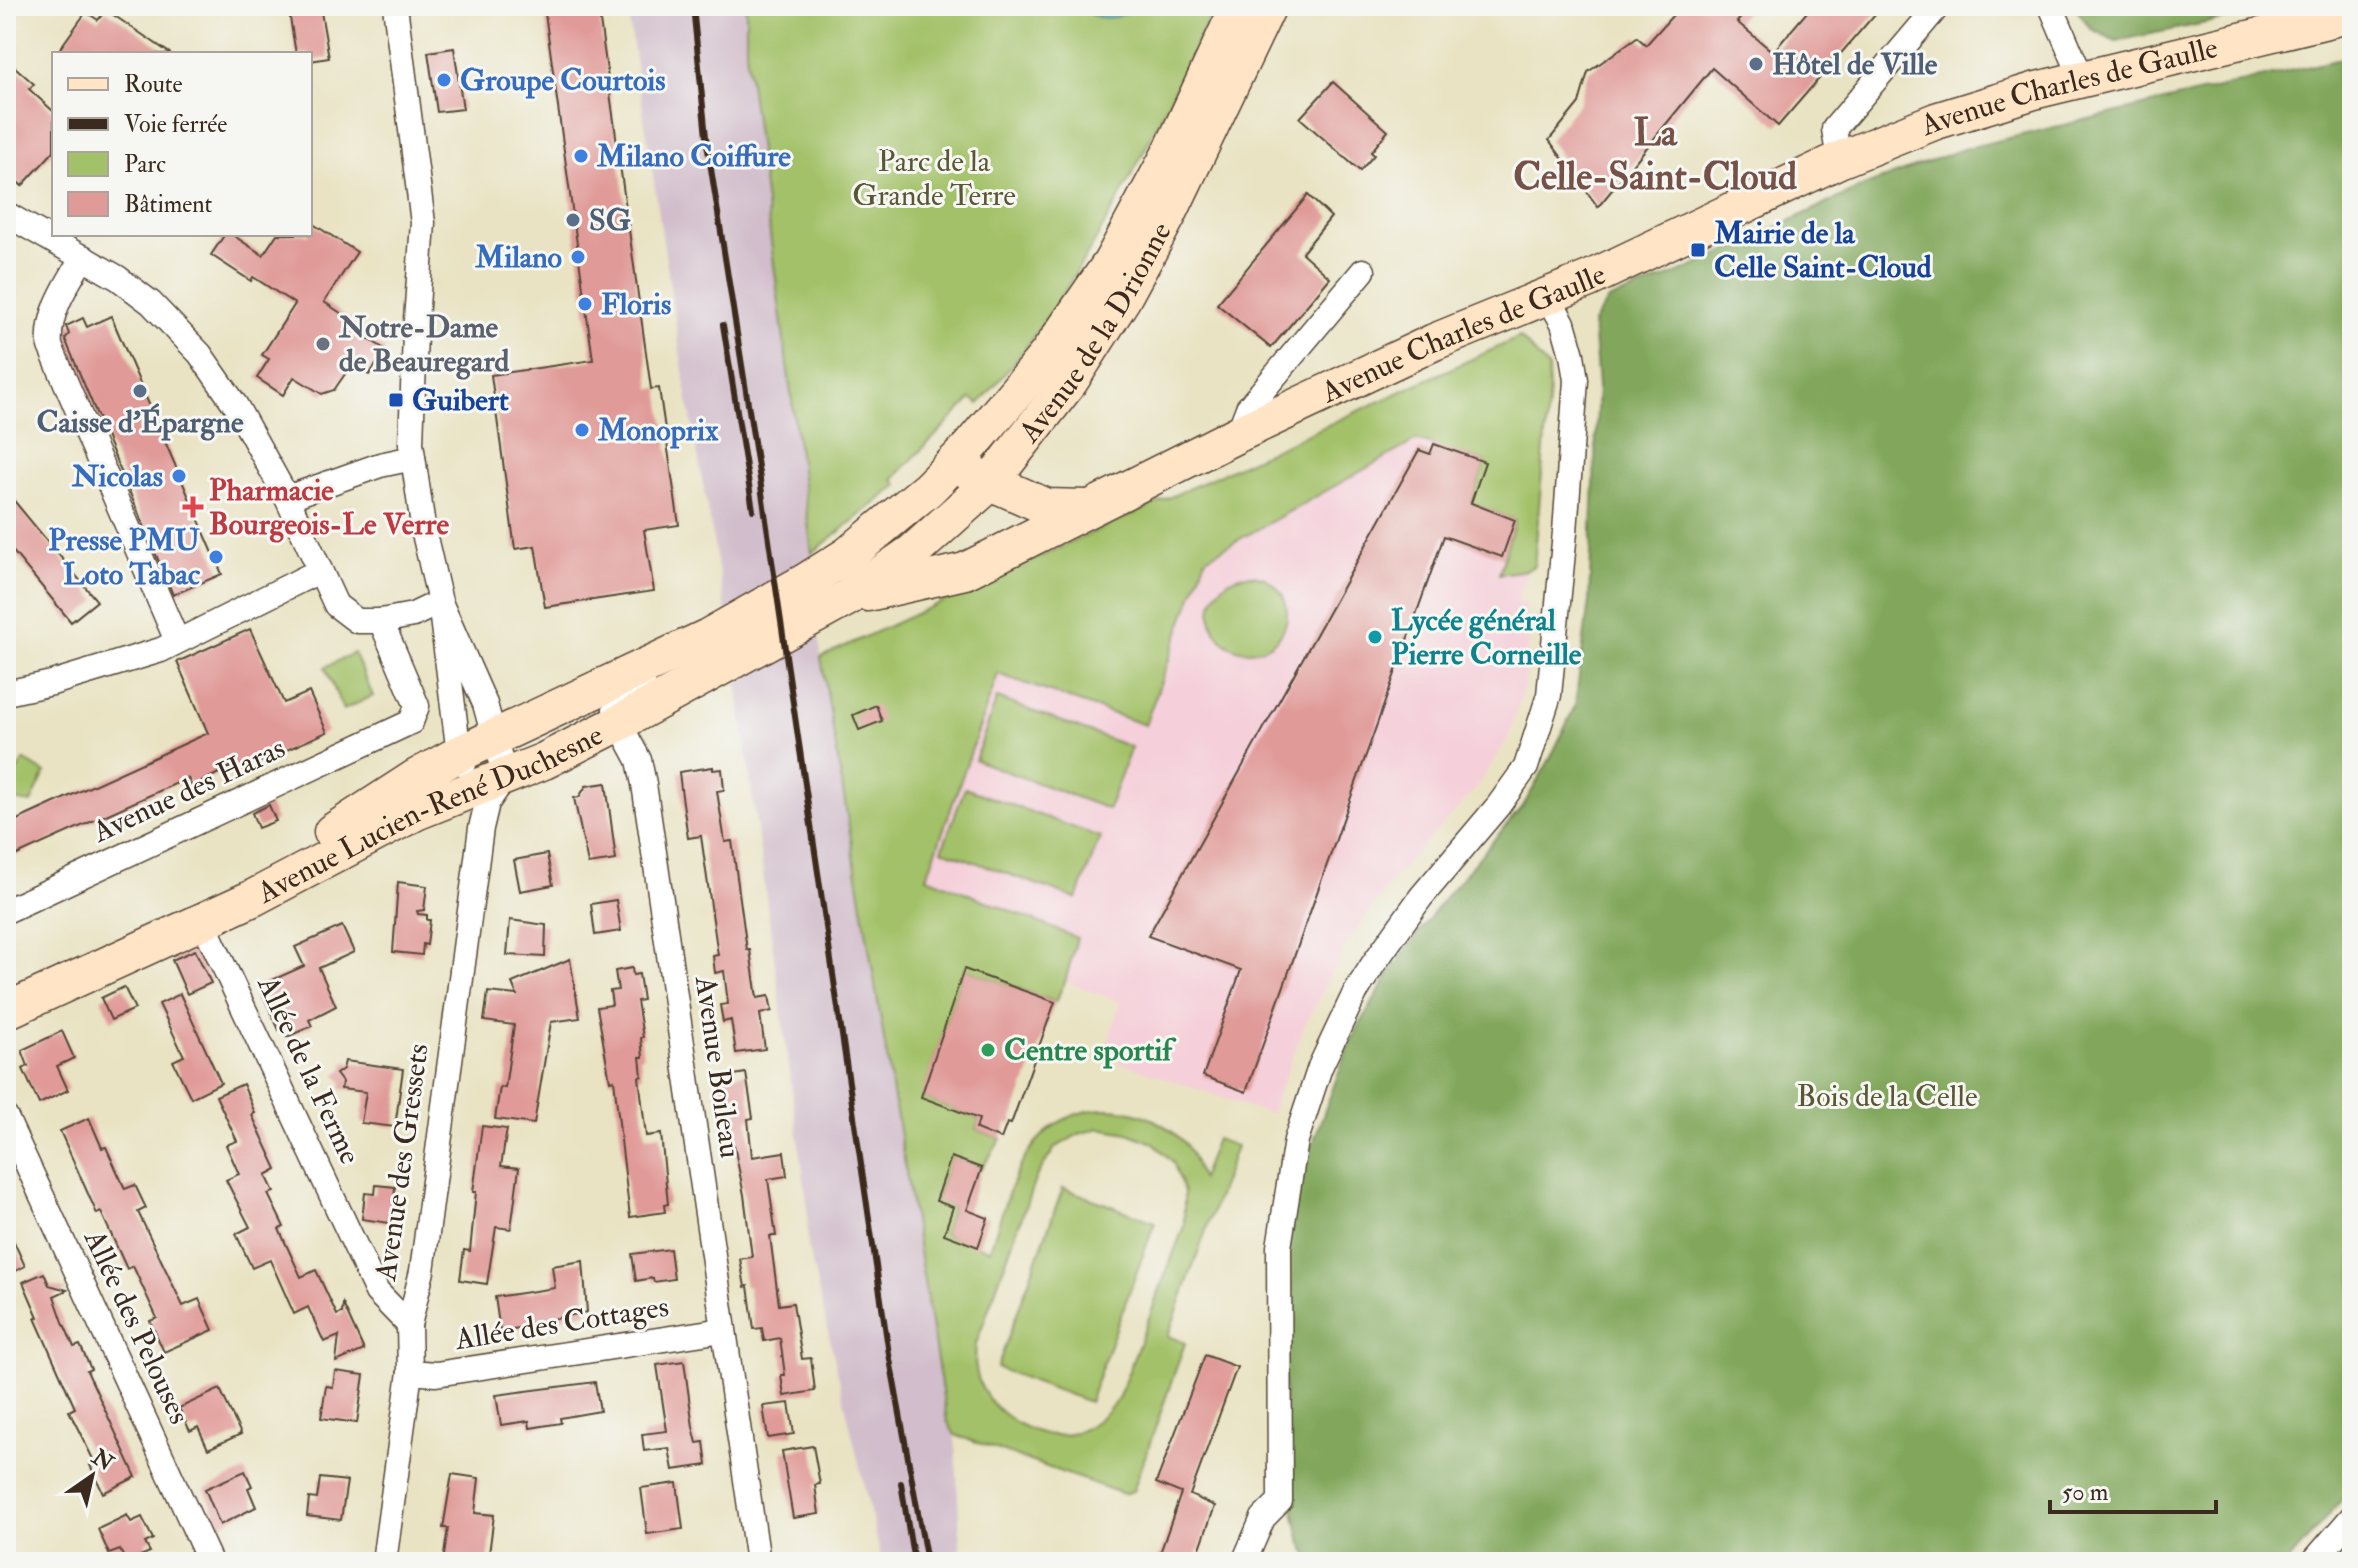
<svg xmlns="http://www.w3.org/2000/svg" width="2358" height="1568" viewBox="0 0 2358 1568" font-family="'IM FELL Double Pica',serif">
	<rect width="100%" height="100%" fill="#f6f6f2"/>
	<filter id="ink" filterUnits="userSpaceOnUse"><feTurbulence type="fractalNoise" baseFrequency=".0125" numOctaves="2"/><feDisplacementMap in="SourceGraphic" scale="16" xChannelSelector="R" yChannelSelector="G"/><feConvolveMatrix kernelMatrix="1 2 1 2 8 2 1 2 1" color-interpolation-filters="sRGB"/></filter>
	<filter id="wash" filterUnits="userSpaceOnUse"><feTurbulence type="fractalNoise" baseFrequency=".006" numOctaves="4" result="noise"/><feDisplacementMap in="SourceGraphic" scale="32" xChannelSelector="R" yChannelSelector="G"/><feGaussianBlur stdDeviation="1.8" result="paint"/><feColorMatrix in="noise" values="0 0 0 0 0 0 0 0 0 0 0 0 0 0 0 0 0 1.4 0 .05"/><feComposite in="paint" operator="in"/></filter>
	<g filter="url(#wash)">
		<rect width="100%" height="100%" fill="#e9e3c3"/>
		<polygon fill="#f5cfd9" points="1520,337 1548,368 1549,390 1534,566 1527,570 1517,601 1526,605 1524,613 1531,618 1525,683 1508,739 1474,791 1398,872 1346,944 1305,1025 1270,1114 1104,1057 1120,1002 951,939 821,657"/>
		<polygon fill="#d1bdcb" points="627,6 746,6 746,52 812,553 821,657 947,1421 955,1435 961,1562 882,1562 808,1246 807,1202 733,651 685,384"/>
		<g fill="#a3c168" stroke="#6f7643" stroke-width="2" fill-rule="evenodd">
			<path d="M746,6H1214C1159,124 1103,242 1026,347C1011,367 995,385 979,404L971,399L893,479L898,485L812,553L746,52Z"/>
			<path d="M1520,337L1548,368L1549,390L1534,566L1527,570L1499,574L1515,520L1471,503L1485,462L1417,440L1206,558L1145,725L998,674L927,877L1077,938L1065,982L1055,1002L964,969L922,1097L979,1119L976,1129L1001,1139L982,1168L951,1158L936,1200L953,1207L944,1234L990,1250C1003,1212 1013,1163 1044,1134C1085,1095 1151,1104 1186,1145C1193,1154 1197,1168 1201,1179L1216,1139L1236,1146L1168,1336L1185,1343L1133,1491L1124,1494L955,1435L947,1421L821,657ZM1099,1128L1128,1133L1153,1143L1173,1162L1184,1192V1226L1118,1399C1107,1413 1092,1427 1074,1433C1041,1443 995,1417 981,1386C974,1372 975,1359 976,1344L1036,1177L1055,1148L1079,1134Z"/>
			<circle cx="1249" cy="613" r="38"/>
			<polygon points="354,653 373,696 343,710 325,667"/>
			<polygon points="997,698 1131,747 1108,809 975,760"/>
			<polygon points="24,760 45,773 31,803 6,799 6,787"/>
			<polygon points="965,788 1100,837 1077,899 942,850"/>
			<polygon points="1063,1188 1155,1222 1089,1402 997,1368"/>
		</g>
		<g fill="#82a75c" stroke="#5e683d" stroke-width="2">
			<polygon points="2074,6 2291,6 2116,41 2091,29"/>
			<polygon points="2352,56 2352,1488 2288,1562 1312,1562 1300,1539 1285,1470 1283,1246 1311,1148 1350,1042 1392,969 1443,900 1525,803 1551,757 1575,706 1589,602 1598,386 1593,323 1608,300 1686,270 1866,185 1963,149"/>
		</g>
		<path fill="#49b7c2" stroke="#427070" stroke-width="2" d="M1079,6H1138C1120,20 1097,23 1079,6Z"/>
		<g id="blocks">
			<g fill="#e09a97">
				<polygon points="288,6 320,6 329,58 310,61 310,54 296,54"/>
				<polygon points="544,6 598,6 651,389 659,388 679,525 644,530 654,591 545,607 535,546 515,549 491,375 593,360"/>
				<polygon points="1681,6 1751,6 1737,22 1773,52 1812,6 1882,6 1778,126 1712,68 1598,207 1549,140 1579,103 1588,72 1637,37 1646,45"/>
				<polygon points="106,10 171,54 56,54 86,12 98,20"/>
				<polygon points="454,48 463,109 437,112 428,52"/>
				<polygon points="6,59 34,84 29,89 54,112 54,151 22,186 6,171"/>
				<polygon points="1333,82 1388,131 1371,152 1374,155 1360,171 1300,118"/>
				<polygon points="1308,195 1331,217 1302,253 1330,278 1271,348 1217,304"/>
				<polygon points="310,222 357,252 324,302 373,334 369,339 386,350 369,375 352,364 334,390 322,394 294,377 283,395 257,378 269,359 262,355 295,304 253,277 251,281 211,255 225,234 231,234 263,255 277,234 310,234"/>
				<polygon points="111,316 222,574 173,595 65,339 69,334 66,326 83,318 87,327"/>
				<polygon points="1434,444 1485,462 1471,503 1515,520 1502,557 1444,536 1246,1092 1203,1076 1241,970 1148,936 1419,450 1430,454"/>
				<polygon points="6,491 97,601 71,622 6,543"/>
				<polygon points="250,629 284,703 309,692 327,732 233,774 230,767 192,787 188,778 6,860 6,825 208,733 177,662"/>
				<polygon points="876,705 882,721 859,730 853,715"/>
				<polygon points="713,767 713,770 722,769 724,790 717,791 725,842 732,841 747,950 750,950 757,998 769,996 772,1011 760,1014 765,1049 736,1053 731,1020 723,1022 720,1005 728,1004 724,971 715,973 713,956 718,955 701,836 688,838 681,789 679,772"/>
				<polygon points="606,783 616,860 588,864 574,798 579,797 586,786"/>
				<polygon points="269,805 276,821 258,828 252,813"/>
				<polygon points="547,854 553,885 520,891 514,860"/>
				<polygon points="398,882 427,886 424,910 417,911 418,914 427,915 427,920 430,920 427,945 423,944 422,955 393,952"/>
				<polygon points="616,900 621,931 595,935 591,904"/>
				<polygon points="510,920 546,925 545,957 507,955"/>
				<polygon points="342,926 354,952 319,968 336,1006 309,1020 312,1026 287,1037 283,1029 279,1030 259,986 304,966 295,947"/>
				<polygon points="195,950 211,983 187,994 172,960"/>
				<polygon points="570,959 580,1018 551,1022 534,1124 495,1119 500,1087 505,1088 514,1025 484,1021 488,992 517,995 512,983"/>
				<polygon points="632,968 633,975 639,974 643,1000 637,1001 643,1037 641,1038 643,1057 640,1057 642,1076 639,1077 646,1136 661,1134 668,1204 664,1205 665,1212 630,1217 614,1080 610,1081 597,1007 612,1005 610,991 618,990 615,971"/>
				<polygon points="964,969 1055,1002 1011,1124 1007,1123 1001,1139 976,1129 979,1119 921,1097"/>
				<polygon points="124,987 135,1009 111,1020 101,998"/>
				<polygon points="180,994 221,1083 191,1098 173,1061 184,1056 159,1004"/>
				<polygon points="62,1031 74,1058 57,1066 68,1090 39,1104 23,1069 28,1066 22,1050"/>
				<polygon points="345,1061 403,1069 395,1127 361,1123 366,1092 341,1089 342,1082 336,1074 343,1069"/>
				<polygon points="746,1073 753,1118 748,1119 752,1157 784,1152 787,1176 768,1179 776,1236 770,1236 779,1305 793,1303 802,1359 811,1358 815,1391 784,1396 781,1375 785,1375 780,1338 764,1341 762,1328 754,1329 748,1286 745,1287 740,1259 752,1257 744,1195 734,1145 727,1146 723,1122 728,1120 722,1077"/>
				<polygon points="243,1084 255,1113 252,1115 277,1169 266,1175 274,1192 268,1194 284,1227 279,1229 301,1277 316,1270 337,1315 342,1313 343,1304 364,1350 336,1362 339,1336 324,1342 308,1307 294,1314 270,1260 252,1268 236,1234 250,1227 226,1180 239,1174 226,1145 237,1141 216,1096"/>
				<polygon points="89,1118 102,1148 106,1147 125,1189 135,1185 146,1208 138,1212 183,1306 199,1299 213,1330 164,1352 150,1321 157,1318 133,1266 127,1269 101,1212 97,1214 60,1131"/>
				<polygon points="482,1126 507,1129 501,1166 519,1168 511,1229 496,1227 487,1284 460,1280 464,1250 470,1251 476,1192 473,1192"/>
				<polygon points="951,1157 982,1168 967,1210 988,1218 978,1247 944,1234 953,1207 936,1201"/>
				<polygon points="376,1185 395,1187 394,1208 389,1223 362,1219 365,1193 375,1194"/>
				<polygon points="6,1224 25,1266 6,1276"/>
				<polygon points="670,1249 674,1279 654,1282 653,1278 636,1281 632,1254"/>
				<polygon points="583,1261 587,1312 543,1321 544,1324 500,1331 495,1297 555,1288 552,1266"/>
				<polygon points="44,1273 49,1285 67,1290 54,1296 63,1322 74,1347 80,1345 91,1369 87,1371 136,1477 103,1493 90,1465 95,1463 69,1411 75,1408 35,1318 38,1317 23,1282"/>
				<polygon points="1205,1355 1237,1367 1190,1495 1215,1506 1195,1562 1157,1562 1181,1493 1156,1483"/>
				<polygon points="684,1361 693,1427 697,1443 704,1442 707,1465 673,1470 669,1448 644,1451 642,1434 667,1431 657,1365"/>
				<polygon points="335,1371 364,1375 357,1423 321,1418 326,1386 333,1387"/>
				<polygon points="595,1382 600,1411 560,1418 561,1423 530,1428 529,1421 501,1425 496,1395"/>
				<polygon points="220,1389 241,1434 208,1449 198,1427 190,1431 179,1408"/>
				<polygon points="789,1403 794,1434 768,1438 763,1406"/>
				<polygon points="813,1446 820,1484 815,1485 819,1514 793,1518 782,1451"/>
				<polygon points="245,1471 252,1486 248,1488 256,1507 220,1525 205,1489"/>
				<polygon points="452,1474 479,1478 475,1513 494,1515 488,1562 443,1562 448,1528 443,1528"/>
				<polygon points="320,1478 347,1481 341,1520 307,1516 309,1498 317,1499"/>
				<polygon points="677,1483 683,1529 647,1534 641,1488"/>
				<polygon points="127,1515 131,1522 142,1517 153,1539 145,1543 150,1552 126,1562 120,1550 109,1554 98,1529"/>
			</g>
		</g>
	</g>
	<g filter="url(#ink)">
		<use href="#blocks" fill-opacity="0" stroke="#554637" stroke-width="2"/>
		<g fill="none" stroke-linecap="round" stroke-linejoin="round">
			<g stroke="#554637" stroke-width="27">
				<g id="street">
					<polyline points="395,6 423,223 415,334 411,443 424,533 440,602 459,754 464,764"/>
					<polyline points="2051,6 2082,79"/>
					<polyline points="1839,160 1834,129 1938,6"/>
					<polyline points="6,214 118,278 151,303 200,354 236,406 287,498 336,605 357,621 381,621 413,615 440,602"/>
					<path d="M83,257C67,285 47,312 50,346L177,641"/>
					<polyline points="1238,434 1248,408 1363,271"/>
					<polyline points="287,498 380,465 413,458"/>
					<polyline points="643,683 622,694 615,709 619,723 639,760 644,784 758,1562"/>
					<polyline points="6,693 52,683 161,650 319,571"/>
					<polyline points="6,911 411,722 417,706 381,621"/>
					<polyline points="203,922 377,1292 409,1325"/>
					<polyline points="6,1118 210,1562"/>
					<polyline points="410,1372 436,1374 723,1330"/>
					<polyline points="384,1562 410,1372 409,1325 422,1271 481,828 487,803 505,777 485,704 440,602"/>
					<polyline points="1244,1562 1263,1518 1280,1501 1279,1247 1296,1140 1320,1067 1355,993 1374,963 1421,897 1498,806 1526,767 1549,695 1565,532 1576,380 1572,355 1563,323 1547,295"/>
					<polyline points="2313,1562 2352,1517"/>
				</g>
			</g>
			<g stroke="#554637" stroke-width="39">
				<g id="secondary">
					<polyline points="972,474 1047,507 1087,508"/>
					<path id="s1" d="M868,593L965,571L1238,434L1434,342L1589,279L1839,160L1936,121L2037,90L2352,14"/>
					<polyline points="332,832 415,778 459,754 708,637 805,582 848,555 928,489 968,449 1047,355 1111,263 1173,148 1239,6"/>
					<path id="s2" d="M6,1011L253,898L416,812L544,761L619,723L847,598L913,552L990,483L1070,381L1123,298L1167,217L1268,6"/>
				</g>
			</g>
			<use href="#street" stroke="#fff" stroke-width="24"/>
			<use href="#secondary" stroke="#ffe4c6" stroke-width="36"/>
			<g stroke="#3b2a1e" stroke-width="6">
				<polyline points="693,6 706,137 761,486 889,1354 927,1562"/>
				<polyline points="723,325 753,510"/>
				<polyline points="901,1483 914,1562"/>
			</g>
		</g>
	</g>
	<g fill="#5c6f8a" stroke="#f6f6f2" stroke-width="3">
		<circle cx="1756" cy="64" r="8"/>
		<circle cx="573" cy="220" r="8"/>
		<circle cx="140" cy="391" r="8"/>
	</g>
	<g fill="#3f7fe0" stroke="#f6f6f2" stroke-width="3">
		<circle cx="444" cy="80" r="8"/>
		<circle cx="581" cy="156" r="8"/>
		<circle cx="578" cy="257" r="8"/>
		<circle cx="585" cy="304" r="8"/>
		<circle cx="582" cy="430" r="8"/>
		<circle cx="179" cy="476" r="8"/>
		<circle cx="216" cy="557" r="8"/>
	</g>
	<g fill="#1a4fb4" stroke="#f6f6f2" stroke-width="3">
		<rect x="1690" y="242" width="16" height="16" rx="4"/>
		<rect x="388" y="392" width="16" height="16" rx="4"/>
	</g>
	<circle fill="#6b7280" stroke="#f6f6f2" stroke-width="3" cx="323" cy="344" r="8"/>
	<path fill="#e0444e" stroke="#f6f6f2" stroke-width="3" d="M189 495h8v8h8v8h-8v8h-8v-8h-8v-8h8z"/>
	<circle fill="#0f9aa8" stroke="#f6f6f2" stroke-width="3" cx="1375" cy="637" r="8"/>
	<circle fill="#2e9e5b" stroke="#f6f6f2" stroke-width="3" cx="988" cy="1050" r="8"/>
	<g text-anchor="middle" dominant-baseline="central" stroke-width="6" stroke-linejoin="round" paint-order="stroke">
		<g font-size="30" font-weight="bold" fill="#4e5e75" stroke="#f6f6f2" text-anchor="start">
			<text x="1772" y="64">Hôtel de Ville</text>
			<text x="589" y="220">SG</text>
			<text x="140" y="422" text-anchor="middle">Caisse d'Épargne</text>
		</g>
		<g font-size="30" font-weight="bold" fill="#366cbe" stroke="#f6f6f2" text-anchor="start">
			<text x="460" y="80">Groupe Courtois</text>
			<text x="597" y="156">Milano Coiffure</text>
			<text x="562" y="257" text-anchor="end">Milano</text>
			<text x="601" y="304">Floris</text>
			<text x="598" y="430">Monoprix</text>
			<text x="163" y="476" text-anchor="end">Nicolas</text>
			<text x="200" y="540" text-anchor="end">Presse PMU<tspan x="200" dy="34">Loto Tabac</tspan></text>
		</g>
		<g font-size="30" fill="#3b2a1e" stroke="#f6f6f2">
			<text stroke="none"><textPath href="#s1" startOffset="1308">Avenue Charles de Gaulle</textPath></text>
			<text stroke="none"><textPath href="#s2" startOffset="1306">Avenue de la Drionne</textPath></text>
			<text stroke="none"><textPath href="#s1" startOffset="652">Avenue Charles de Gaulle</textPath></text>
			<text transform="translate(189 790) rotate(-25)">Avenue des Haras</text>
			<text stroke="none"><textPath href="#s2" startOffset="468">Avenue Lucien-René Duchesne</textPath></text>
			<text transform="translate(718 1067) rotate(82)">Avenue Boileau</text>
			<text transform="translate(309 1070) rotate(65)">Allée de la Ferme</text>
			<text transform="translate(402 1162) rotate(-82)">Avenue des Gressets</text>
			<text transform="translate(562 1323) rotate(-9)">Allée des Cottages</text>
			<text transform="translate(137 1327) rotate(65)">Allée des Pelouses</text>
		</g>
		<g font-size="30" fill="#5a5734" stroke="#f6f6f2">
			<text x="934" y="161">Parc de la<tspan x="934" dy="34">Grande Terre</tspan></text>
			<text x="1887" y="1096">Bois de la Celle</text>
		</g>
		<g font-size="30" font-weight="bold" fill="#164399" stroke="#f6f6f2" text-anchor="start">
			<text x="1714" y="233">Mairie de la<tspan x="1714" dy="34">Celle Saint-Cloud</tspan></text>
			<text x="412" y="400">Guibert</text>
		</g>
		<g font-size="30" font-weight="bold" fill="#5b616d" stroke="#f6f6f2" text-anchor="start">
			<text x="339" y="327">Notre-Dame<tspan x="339" dy="34">de Beauregard</tspan></text>
		</g>
		<g font-size="30" font-weight="bold" fill="#be3a42" stroke="#f6f6f2" text-anchor="start">
			<text x="209" y="490">Pharmacie<tspan x="209" dy="34">Bourgeois-Le Verre</tspan></text>
		</g>
		<g font-size="30" font-weight="bold" fill="#0d838f" stroke="#f6f6f2" text-anchor="start">
			<text x="1391" y="620">Lycée général<tspan x="1391" dy="34">Pierre Corneille</tspan></text>
		</g>
		<g font-size="30" font-weight="bold" fill="#27864d" stroke="#f6f6f2" text-anchor="start">
			<text x="1004" y="1050">Centre sportif</text>
		</g>
		<g font-size="38" font-weight="bold" fill="#755148" stroke="#f6f6f2">
			<text x="1655" y="133">La<tspan x="1655" dy="44">Celle-Saint-Cloud</tspan></text>
		</g>
	</g>
	<rect width="2358" height="1568" fill="none" stroke="#f6f6f2" stroke-width="32"/>
	<rect x="52" y="52" width="260" height="184" fill="#f6f6f2" stroke="#aba49d" stroke-width="2"/>
	<rect x="68" y="78" width="40" height="12" fill="#ffe4c6" stroke="#aba49d" stroke-width="2"/>
	<text x="124" y="92" font-size="24" fill="#3b2a1e">Route</text>
	<rect x="68" y="118" width="40" height="12" fill="#3b2a1e" stroke="#aba49d" stroke-width="2"/>
	<text x="124" y="132" font-size="24" fill="#3b2a1e">Voie ferrée</text>
	<rect x="68" y="152" width="40" height="24" fill="#a3c168" stroke="#aba49d" stroke-width="2"/>
	<text x="124" y="172" font-size="24" fill="#3b2a1e">Parc</text>
	<rect x="68" y="192" width="40" height="24" fill="#e09a97" stroke="#aba49d" stroke-width="2"/>
	<text x="124" y="212" font-size="24" fill="#3b2a1e">Bâtiment</text>
	<g transform="translate(92 1476) rotate(34)" stroke="#f6f6f2" stroke-width="6" paint-order="stroke">
	<path d="M0-6L14 30L0 20L-14 30Z" fill="#3b2a1e"/>
	<text y="-12" font-size="22" font-weight="bold" text-anchor="middle" fill="#3b2a1e">N</text>
	</g>
	<path d="M2050 1500v12h166v-12" fill="none" stroke="#3b2a1e" stroke-width="4"/>
	<text x="2062" y="1500" font-size="24" fill="#3b2a1e" stroke="#f6f6f2" stroke-width="6" paint-order="stroke">50 m</text>
</svg>
